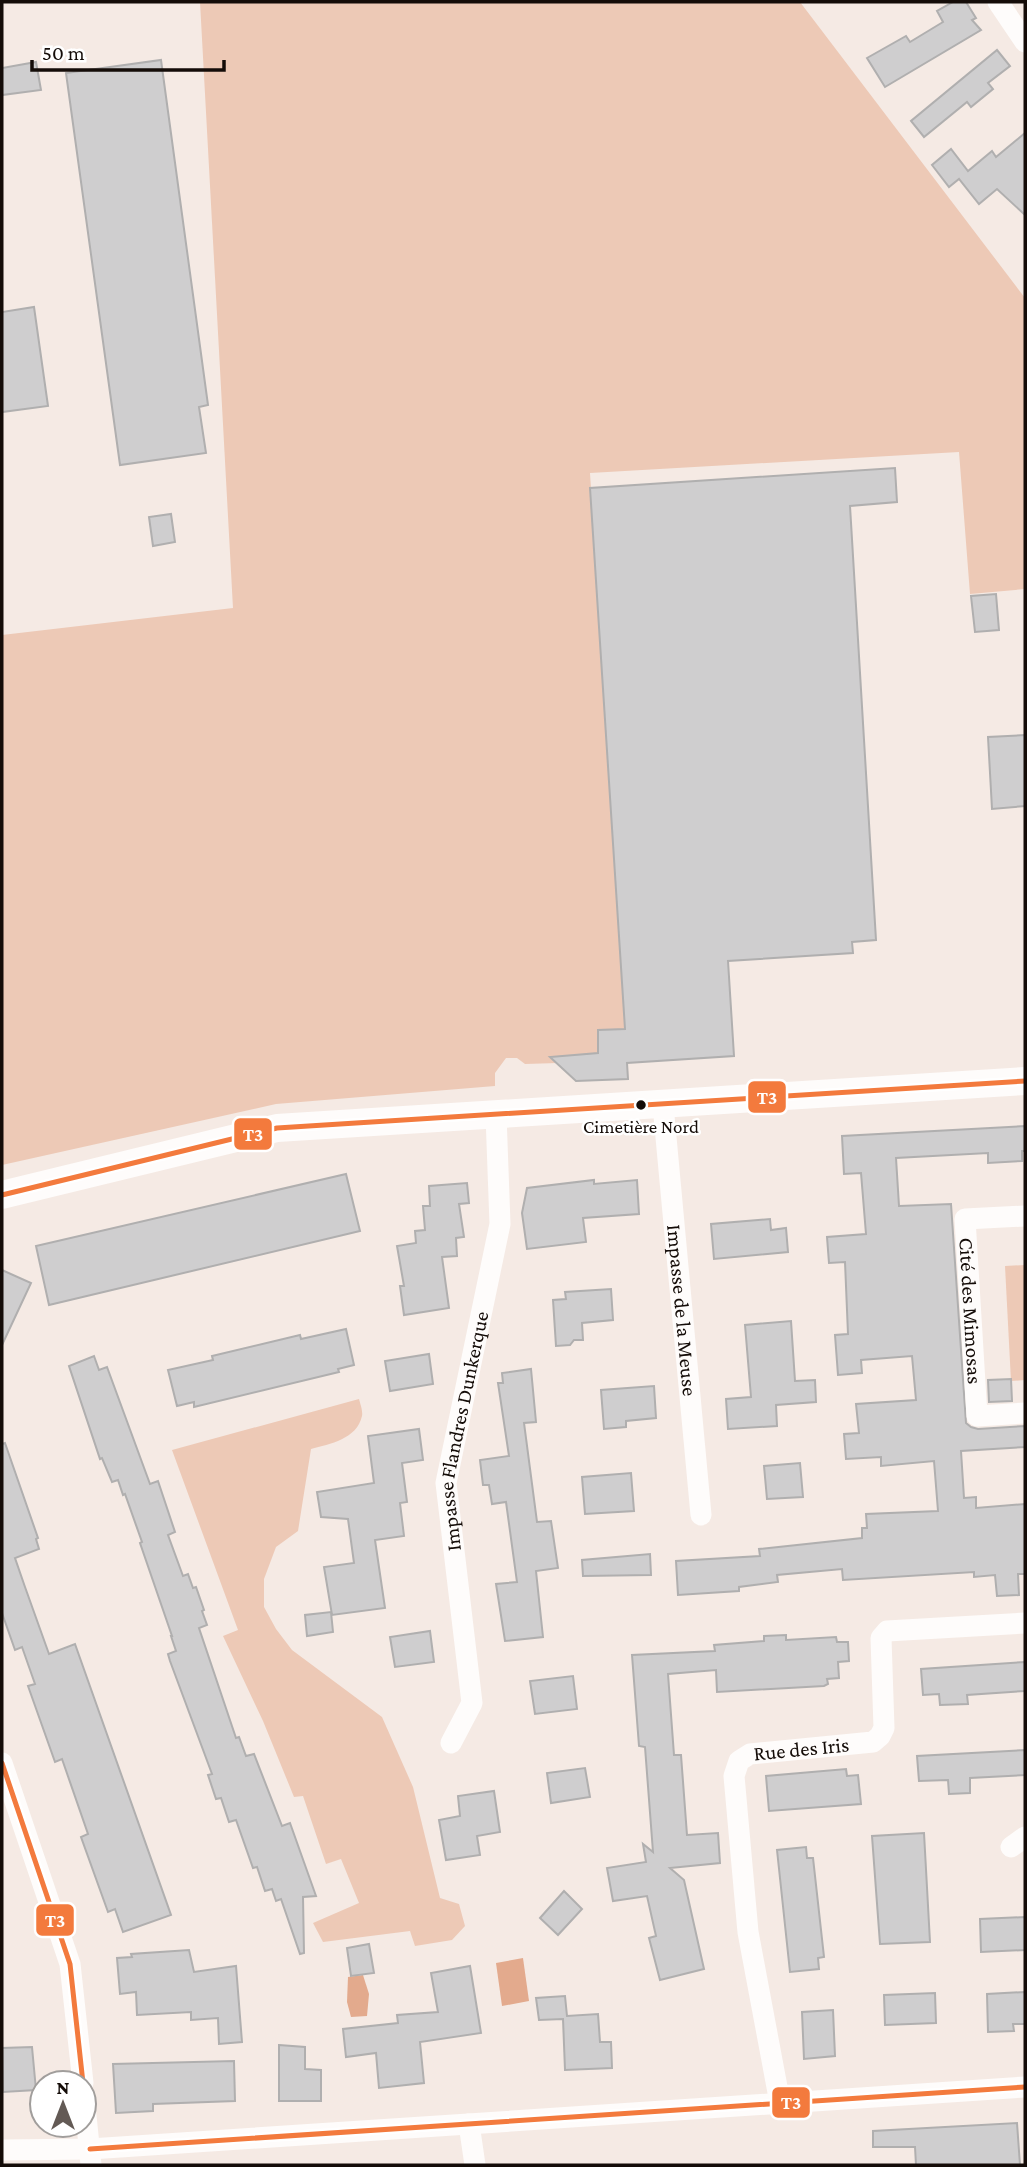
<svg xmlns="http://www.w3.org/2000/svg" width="1027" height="2167" viewBox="0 0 1027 2167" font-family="'Crimson Pro',serif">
	<rect width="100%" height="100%" fill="#f5eae4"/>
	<g fill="#edc9b6">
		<polygon points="200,2 800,2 1025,298 1025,589 970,594 959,452 590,473 625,1029 598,1030 598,1053 565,1056 558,1063 525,1064 517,1058 506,1058 495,1073 495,1086 276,1104 2,1165 2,635 233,608"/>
		<polygon points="1025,1265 1025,1380 1011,1381 1005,1266"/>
		<path d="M359,1399C360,1403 363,1411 362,1416C357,1439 330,1444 311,1449L298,1531L276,1547L264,1579V1607L276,1629L292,1650L382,1717L413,1787L440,1898L459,1904L465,1926L452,1940L415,1946L410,1931L323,1942L313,1923L359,1903L341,1859L326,1864L303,1796L294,1797L263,1721L223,1636L238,1630L172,1450Z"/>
	</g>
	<g fill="#e3aa8d">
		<polygon points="523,1958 529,2001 502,2006 496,1963"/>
		<polygon points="363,1975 369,1994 367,2016 351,2017 347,2002 348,1977"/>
	</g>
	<g fill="#cfcecf" stroke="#b0afaf" stroke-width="2">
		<polygon points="953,2 966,2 976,18 972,20 981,30 885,87 867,58 906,36 910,42 943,22 937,11"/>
		<polygon points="997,50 1010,66 988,83 993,89 971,107 967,102 924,137 911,121"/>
		<polygon points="161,60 208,405 199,407 206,453 120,465 66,73"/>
		<polygon points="36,62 41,90 2,95 2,68"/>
		<polygon points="1025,133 1025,215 997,189 979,204 959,179 949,187 932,165 951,149 968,171 992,151 996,157"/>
		<polygon points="34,307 48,406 2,412 2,312"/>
		<polygon points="895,468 897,502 850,506 876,940 852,942 853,953 728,961 734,1056 627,1063 628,1079 576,1081 550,1057 598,1053 598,1030 625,1029 590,488"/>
		<polygon points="171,514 175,542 153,546 149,517"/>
		<polygon points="996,594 999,630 975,632 971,596"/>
		<polygon points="1025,735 1025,806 992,809 988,737"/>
		<polygon points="1025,1126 1025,1151 1022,1151 1022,1161 988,1163 988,1153 896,1158 899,1206 951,1204 966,1423 971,1427 978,1429 1025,1426 1025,1447 961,1451 964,1498 976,1497 976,1508 1025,1504 1025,1574 1018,1574 1019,1595 997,1596 995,1575 974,1577 974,1572 843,1580 842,1569 777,1575 778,1582 739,1587 739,1591 678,1595 676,1561 760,1556 759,1549 862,1538 862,1528 867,1528 866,1514 938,1511 934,1461 881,1466 881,1457 846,1459 844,1434 859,1433 856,1404 916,1400 912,1356 861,1360 862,1373 838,1375 835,1335 848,1334 845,1262 829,1263 827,1237 866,1234 861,1173 844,1174 842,1136"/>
		<polygon points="346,1174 360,1231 49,1305 36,1246"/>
		<polygon points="594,1180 594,1184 637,1180 639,1214 583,1218 586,1242 527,1249 522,1213 527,1188"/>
		<polygon points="467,1183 469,1203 459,1204 464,1237 456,1238 457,1256 442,1257 449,1308 404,1315 400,1286 404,1286 397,1246 416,1243 415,1231 425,1230 423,1206 430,1206 429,1186"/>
		<polygon points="770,1219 771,1230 786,1228 788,1252 714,1259 711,1224"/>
		<polygon points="2,1270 31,1283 2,1345"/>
		<polygon points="611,1289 613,1320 582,1323 583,1340 574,1340 570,1345 556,1346 553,1300 566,1299 565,1292"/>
		<polygon points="791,1321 795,1381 815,1380 816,1402 776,1405 777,1426 728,1429 726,1399 751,1397 745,1325"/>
		<polygon points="346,1329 354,1365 338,1369 339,1372 194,1407 194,1402 177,1406 168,1370 213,1360 212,1356 300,1335 301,1339"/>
		<polygon points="429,1354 433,1384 390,1391 385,1361"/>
		<polygon points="94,1356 99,1370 107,1367 150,1484 158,1481 175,1532 168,1535 183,1576 188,1574 193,1588 196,1587 204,1610 202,1611 207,1625 199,1628 236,1738 239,1737 246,1756 254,1754 282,1826 290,1823 316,1896 303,1897 304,1953 300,1954 281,1899 276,1901 272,1889 265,1891 257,1867 253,1868 236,1820 229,1822 221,1798 216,1799 208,1775 212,1774 170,1661 168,1654 176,1651 171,1636 172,1636 140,1543 142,1542 125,1494 123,1495 118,1480 112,1482 102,1458 100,1459 69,1366"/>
		<polygon points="531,1369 536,1422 524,1423 537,1522 551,1521 558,1568 536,1571 543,1637 505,1641 496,1584 517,1582 506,1502 492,1504 489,1485 483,1485 480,1460 509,1456 498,1383 503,1383 502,1373"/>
		<polygon points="1011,1379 1012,1401 989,1402 988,1380"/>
		<polygon points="654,1386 656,1418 626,1421 626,1427 604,1429 601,1390"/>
		<polygon points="419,1429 423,1460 402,1463 407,1502 400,1503 404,1536 375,1540 385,1608 332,1615 324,1567 354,1563 348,1519 321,1517 317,1492 374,1483 368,1436"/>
		<polygon points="5,1443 38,1538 36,1539 39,1549 15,1558 25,1587 49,1654 75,1644 171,1915 123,1932 115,1909 108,1912 81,1837 88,1834 62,1759 55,1762 28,1686 35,1684 22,1647 15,1650 2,1613 2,1444"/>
		<polygon points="800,1463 803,1497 767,1499 764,1466"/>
		<polygon points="631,1473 634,1511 585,1514 582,1477"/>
		<polygon points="650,1554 651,1575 583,1576 582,1560"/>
		<polygon points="331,1612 333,1632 307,1636 305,1615"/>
		<polygon points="430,1631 434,1662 395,1667 390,1637"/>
		<polygon points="786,1635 786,1640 836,1637 837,1642 848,1642 849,1661 838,1662 839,1678 827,1679 828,1684 824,1686 717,1692 716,1670 668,1674 674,1755 681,1755 687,1835 718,1833 720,1863 670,1868 684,1880 704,1969 660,1980 649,1938 656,1936 647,1896 613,1901 607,1868 646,1862 643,1844 653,1852 645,1747 639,1746 632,1655 715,1651 714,1645 764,1641 764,1636"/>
		<polygon points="1025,1662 1025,1691 967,1695 968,1704 940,1705 939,1694 923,1695 921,1669"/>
		<polygon points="573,1676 577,1709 535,1714 530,1681"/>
		<polygon points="1025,1750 1025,1775 970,1778 970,1793 949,1794 948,1780 919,1781 917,1756"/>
		<polygon points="585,1768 590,1797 551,1803 547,1773"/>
		<polygon points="846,1769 847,1776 858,1775 861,1804 769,1811 766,1776"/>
		<polygon points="494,1791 500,1832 477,1836 480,1855 446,1860 439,1820 460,1816 458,1796"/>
		<polygon points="924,1833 930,1942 880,1944 872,1836"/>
		<polygon points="806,1847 807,1858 813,1858 824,1957 818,1958 819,1969 790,1972 777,1850"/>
		<polygon points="564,1891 582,1909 558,1935 540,1918"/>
		<polygon points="1025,1917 1025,1950 981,1952 980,1919"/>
		<polygon points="369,1944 374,1973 351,1976 347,1948"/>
		<polygon points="189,1950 194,1972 236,1966 242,2042 219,2044 218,2018 191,2020 191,2012 137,2015 136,1992 120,1994 117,1958 132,1957 131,1954"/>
		<polygon points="470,1966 481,2033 420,2042 424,2083 379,2088 376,2053 346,2057 343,2029 398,2023 397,2015 438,2012 431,1973"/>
		<polygon points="1025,1992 1025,2024 1013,2024 1014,2031 988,2032 987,1994"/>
		<polygon points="935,1993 936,2023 885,2025 884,1995"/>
		<polygon points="565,1996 567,2016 598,2014 600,2042 611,2042 612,2068 565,2070 563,2019 539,2020 536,1998"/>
		<polygon points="833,2010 835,2056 804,2059 802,2012"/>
		<polygon points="279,2045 305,2047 305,2069 321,2070 321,2101 279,2101"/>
		<polygon points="32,2047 36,2090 3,2092 2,2048"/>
		<polygon points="234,2061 235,2101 153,2104 153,2111 116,2113 113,2064"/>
		<polygon points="1017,2123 1020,2165 916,2165 915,2147 873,2147 873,2131"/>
	</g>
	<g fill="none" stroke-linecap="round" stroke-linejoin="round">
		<g stroke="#fefcfb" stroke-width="21">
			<polyline points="998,2 1025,42"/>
			<path id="s1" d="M663,1105L701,1515"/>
			<path id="s2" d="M1025,1216L965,1219L977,1416L1025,1413"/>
			<path id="s3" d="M451,1743L472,1703L446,1483L500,1224L496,1115"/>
			<polyline points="2,1763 70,1964 83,2083"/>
			<polyline points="1011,1847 1025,1837"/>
			<polyline points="84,2096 91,2165"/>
			<path id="s4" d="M780,2103L748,1932L734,1776L739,1761L750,1754L873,1742L880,1736L884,1728L881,1638L887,1631L1025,1623"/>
			<polyline points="469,2124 475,2165"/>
			<polyline points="2,2150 90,2149 1025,2087"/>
		</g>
		<polyline stroke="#fefcfb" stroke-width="28" points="2,1195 277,1128 1025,1081"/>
		<g stroke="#fff" stroke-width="10">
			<g id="bus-1">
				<polyline points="2,1195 277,1128 1025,1081"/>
				<polyline points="2,1763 70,1964 83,2083"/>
				<polyline points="90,2149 1025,2087"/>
			</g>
		</g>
		<use href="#bus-1" stroke="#f37a3d" stroke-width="5"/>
	</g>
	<circle fill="#140c08" stroke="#fff" stroke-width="2.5" cx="641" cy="1105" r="6"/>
	<g text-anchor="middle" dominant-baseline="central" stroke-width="5" stroke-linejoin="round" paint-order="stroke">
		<g font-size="19" fill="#140c08" stroke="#fff">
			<text x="641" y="1126">Cimetière Nord</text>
		</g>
		<g font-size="21" fill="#140c08" stroke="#fff">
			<text stroke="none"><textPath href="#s1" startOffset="206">Impasse de la Meuse</textPath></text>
			<text stroke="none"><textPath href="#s2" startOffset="152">Cité des Mimosas</textPath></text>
			<text stroke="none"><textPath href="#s3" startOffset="320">Impasse Flandres Dunkerque</textPath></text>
			<text stroke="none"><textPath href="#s4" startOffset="411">Rue des Iris</textPath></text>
		</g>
	</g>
	<g stroke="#fff" stroke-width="2.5">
		<rect x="747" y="1080" width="40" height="34" rx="7" fill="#f37a3d"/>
		<rect x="233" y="1117" width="40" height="34" rx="7" fill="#f37a3d"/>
		<rect x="35" y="1903" width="40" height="34" rx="7" fill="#f37a3d"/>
		<rect x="771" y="2086" width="40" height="33" rx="7" fill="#f37a3d"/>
	</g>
	<g font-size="19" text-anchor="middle" font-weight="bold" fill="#fff">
		<text x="767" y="1104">T3</text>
		<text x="253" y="1141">T3</text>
		<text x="55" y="1927">T3</text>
		<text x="791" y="2109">T3</text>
	</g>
	<rect width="1027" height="2167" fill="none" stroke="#140c08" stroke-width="7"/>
	<g transform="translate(63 2104)"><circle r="33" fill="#ffffff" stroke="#a19e9c" stroke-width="2"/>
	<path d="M0-5L12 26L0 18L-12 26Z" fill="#635a55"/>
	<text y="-10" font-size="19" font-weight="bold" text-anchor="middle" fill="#140c08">N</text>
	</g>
	<path d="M32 60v10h192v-10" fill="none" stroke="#140c08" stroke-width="3.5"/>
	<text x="42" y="60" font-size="21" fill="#140c08" stroke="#ffffff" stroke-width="5" paint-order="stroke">50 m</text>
</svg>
